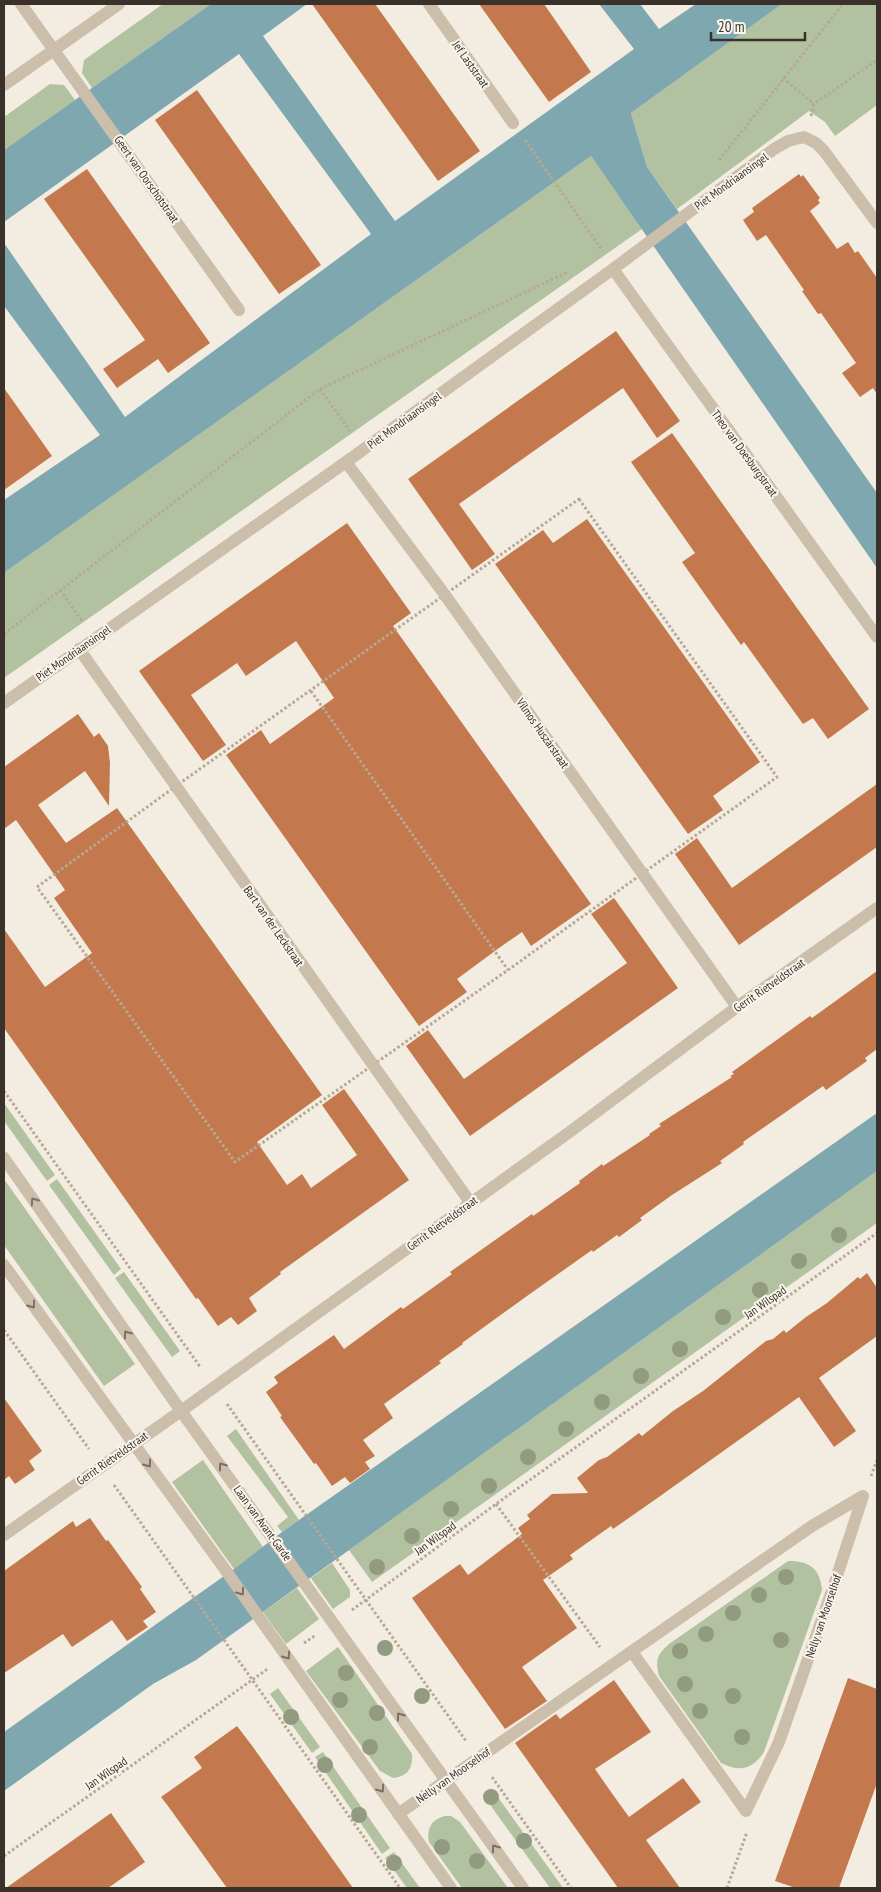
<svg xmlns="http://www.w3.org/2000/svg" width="881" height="1892" viewBox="0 0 881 1892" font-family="'PT Sans Narrow',sans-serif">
	<rect width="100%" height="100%" fill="#f3ece0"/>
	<g fill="#b2c2a0">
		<polygon points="163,4 211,4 92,88 82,73 84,60"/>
		<polygon points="782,4 877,4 877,105 835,136 825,122 809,111 677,209 647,167 631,113"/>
		<polygon points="50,84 64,85 75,100 4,150 4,117"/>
		<polygon points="591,156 642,229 4,678 4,573"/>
		<polygon points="4,1103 55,1175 47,1181 4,1121"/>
		<polygon points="877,1171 877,1223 372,1582 349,1550"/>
		<polygon points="4,1179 135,1364 104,1386 4,1245"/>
		<polygon points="57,1179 121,1269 114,1275 49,1185"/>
		<polygon points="124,1272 180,1351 172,1357 115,1278"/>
		<polygon points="236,1429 299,1520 282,1532 277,1526 288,1517 227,1436"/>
		<polygon points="203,1460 263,1547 234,1569 172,1482"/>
		<path d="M788,1561C809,1561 820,1568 822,1590L764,1752C752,1770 740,1772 721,1763L659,1676C655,1659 657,1655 669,1644Z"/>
		<polygon points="332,1563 350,1590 350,1597 333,1609 311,1578"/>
		<polygon points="297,1588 319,1619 286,1644 263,1612"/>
		<path d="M338,1647L412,1754C413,1768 408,1776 393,1778L380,1771L306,1671Z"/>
		<polygon points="278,1688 320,1747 312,1753 270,1694"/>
		<polygon points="323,1752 390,1848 382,1854 315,1757"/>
		<polygon points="492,1789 563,1888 550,1888 483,1795"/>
		<path d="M445,1816H451L460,1822L508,1888H462L429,1842C426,1829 432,1819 445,1816Z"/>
		<polygon points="394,1852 420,1888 407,1888 385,1858"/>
	</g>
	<g fill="#7fa7af">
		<polygon points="211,4 307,4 263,36 395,221 634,49 599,4 640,4 659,29 696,4 782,4 631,113 647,167 877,493 877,568 591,156 4,573 4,500 100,435 4,306 4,243 125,417 371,234 239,54 4,222 4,150"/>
		<polygon points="877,1113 877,1171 196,1660 153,1684 4,1791 4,1732 234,1569 282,1532"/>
	</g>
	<g fill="#c3794d">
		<polygon points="312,4 375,4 480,151 438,181"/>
		<polygon points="479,4 544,4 591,72 549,102"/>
		<polygon points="197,90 321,265 279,294 155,120"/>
		<polygon points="87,169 210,343 168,373 158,359 117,388 103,369 145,340 44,199"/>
		<polygon points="799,174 801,177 803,175 820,198 818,200 820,203 810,211 837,249 848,242 855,253 858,251 877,278 877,394 873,388 860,397 842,373 856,363 821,313 818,314 802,291 804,290 766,235 757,241 743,220 754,212 752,208"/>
		<polygon points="616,331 680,421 657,438 623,388 459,504 495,554 472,570 408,479"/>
		<polygon points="4,388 52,456 4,490"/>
		<polygon points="672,433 869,709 828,739 813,718 803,724 744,642 741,645 716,610 682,562 695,553 631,462"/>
		<polygon points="587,519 760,762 713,796 723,810 688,834 495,564 543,530 553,543"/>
		<polygon points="347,523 411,613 393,626 591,904 531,946 522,932 499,948 457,979 467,992 419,1026 226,755 261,730 270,744 334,698 296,641 246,676 237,663 191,695 226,745 203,761 139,671"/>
		<polygon points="78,714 94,737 99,733 108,746 110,763 109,806 85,771 38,805 66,843 117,808 322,1095 257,1142 287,1185 302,1174 311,1188 357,1155 322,1105 344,1089 409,1180 280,1272 281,1274 249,1298 257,1311 238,1325 231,1317 218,1326 198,1298 196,1299 4,1028 4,929 45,987 92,953 54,898 65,890 16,820 4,829 4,767"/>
		<polygon points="877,784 877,847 739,945 675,854 697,838 732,888"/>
		<polygon points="614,898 678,988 470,1136 406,1046 428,1030 464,1079 627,963 591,914"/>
		<polygon points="877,971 877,1049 865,1058 867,1061 826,1090 823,1086 743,1142 744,1144 720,1161 722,1163 672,1195 640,1218 642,1220 619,1237 617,1235 593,1252 592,1250 527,1296 462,1343 463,1344 439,1361 441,1363 384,1404 393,1418 363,1440 375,1456 365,1462 370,1469 350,1483 345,1477 332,1486 316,1463 314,1464 280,1417 282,1416 266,1392 278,1383 274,1377 334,1335 344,1349 401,1307 403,1309 452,1274 450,1272 505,1233 532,1214 533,1216 580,1183 579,1181 602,1164 603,1166 650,1135 649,1134 661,1126 659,1124 732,1077 730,1076 734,1074 732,1072 810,1016 812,1018"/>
		<polygon points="867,1273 877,1288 877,1336 819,1378 856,1431 834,1447 799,1397 656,1499 613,1529 611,1526 570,1555 573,1559 543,1580 577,1628 522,1667 547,1701 505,1729 412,1598 460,1564 468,1575 522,1534 518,1528 530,1519 527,1515 552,1494 588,1493 577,1478 599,1460 607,1457 639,1433 642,1436 673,1411 703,1391 766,1341 773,1339 784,1330 786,1333 806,1317 827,1303 858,1277 860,1279"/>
		<polygon points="4,1398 42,1451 29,1461 35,1470 15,1484 9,1476 4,1480"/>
		<polygon points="90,1518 106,1541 108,1540 142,1587 140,1589 156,1612 143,1621 148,1627 127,1641 112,1620 72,1647 63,1634 4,1673 4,1571 73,1521 76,1527"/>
		<polygon points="848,1678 877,1689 877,1783 839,1888 796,1888 775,1881"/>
		<polygon points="614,1680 651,1732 595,1769 611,1792 629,1817 683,1778 701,1802 646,1840 680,1888 618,1888 515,1743 556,1714 560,1719"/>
		<polygon points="237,1726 253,1747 353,1888 227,1888 168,1806 161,1797 202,1768 194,1757"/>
		<polygon points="111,1813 145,1862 108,1888 6,1888"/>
	</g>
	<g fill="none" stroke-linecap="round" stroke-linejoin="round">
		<g stroke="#b7a896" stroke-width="3" stroke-dasharray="2.5 2.5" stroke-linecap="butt">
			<polyline points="783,78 814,104"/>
			<polyline points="811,116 814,104 877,60"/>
			<polyline points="525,140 602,250"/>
			<polyline points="719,160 843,4"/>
			<polyline points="320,389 350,431"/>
			<polygon points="579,499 777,777 508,970 235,1162 37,887 176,786"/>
			<polyline points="60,590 83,622"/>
			<polyline points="4,634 320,389 568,272"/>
			<polyline points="311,691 508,970"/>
			<polyline points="4,1091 201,1368"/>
			<polyline points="4,1330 89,1449"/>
			<polyline points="227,1404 466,1741"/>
			<polyline points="871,1476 877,1460"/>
			<polyline points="114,1485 400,1888"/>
			<polyline points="496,1504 600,1647"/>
			<polyline points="352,1610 496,1504 877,1233"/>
			<polyline points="304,1643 316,1635"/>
			<polyline points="492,1777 571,1888"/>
			<polyline points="4,1856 269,1668"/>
			<polyline points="727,1888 747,1832"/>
		</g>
		<g stroke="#cbbeab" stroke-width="12">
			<polyline points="21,4 239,310"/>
			<polyline points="429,4 513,123"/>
			<polyline points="4,85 119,4"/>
			<polyline points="613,269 877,637"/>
			<polyline points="346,462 445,595 737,1007"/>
			<polyline points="79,649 470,1202"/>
			<polyline points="4,703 346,462 613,269 774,149 788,141 804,137 816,143 824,151 877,223"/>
			<polyline points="4,1158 181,1411 523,1888"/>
			<polyline points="4,1265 224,1568 451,1888"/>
			<polyline points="4,1535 181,1411 571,1131 737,1007 877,908"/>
			<polyline points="398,1814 812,1526 863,1496 835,1582 779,1742 746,1811 632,1652"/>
		</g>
	</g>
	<g fill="#929a7f">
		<circle cx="839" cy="1235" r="8"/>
		<circle cx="799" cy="1261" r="8"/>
		<circle cx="760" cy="1290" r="8"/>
		<circle cx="723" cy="1317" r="8"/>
		<circle cx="680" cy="1349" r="8"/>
		<circle cx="641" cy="1376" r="8"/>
		<circle cx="602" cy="1402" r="8"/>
		<circle cx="566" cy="1429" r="8"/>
		<circle cx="528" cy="1457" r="8"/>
		<circle cx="489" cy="1486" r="8"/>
		<circle cx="451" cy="1509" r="8"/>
		<circle cx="412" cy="1536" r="8"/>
		<circle cx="377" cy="1567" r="8"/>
		<circle cx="786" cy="1577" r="8"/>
		<circle cx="759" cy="1595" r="8"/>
		<circle cx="733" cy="1613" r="8"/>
		<circle cx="706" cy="1634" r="8"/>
		<circle cx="781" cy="1640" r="8"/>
		<circle cx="385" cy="1648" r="8"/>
		<circle cx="680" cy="1651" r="8"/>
		<circle cx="346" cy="1673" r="8"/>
		<circle cx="685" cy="1684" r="8"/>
		<circle cx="422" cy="1696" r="8"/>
		<circle cx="733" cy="1696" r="8"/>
		<circle cx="340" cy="1700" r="8"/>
		<circle cx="700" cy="1711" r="8"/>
		<circle cx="377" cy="1713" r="8"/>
		<circle cx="291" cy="1717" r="8"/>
		<circle cx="742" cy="1737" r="8"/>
		<circle cx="370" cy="1747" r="8"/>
		<circle cx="325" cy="1765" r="8"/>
		<circle cx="491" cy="1797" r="8"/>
		<circle cx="359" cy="1815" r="8"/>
		<circle cx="524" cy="1841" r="8"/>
		<circle cx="442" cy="1847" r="8"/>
		<circle cx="477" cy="1861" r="8"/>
		<circle cx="394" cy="1863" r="8"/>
	</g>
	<defs><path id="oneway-chevron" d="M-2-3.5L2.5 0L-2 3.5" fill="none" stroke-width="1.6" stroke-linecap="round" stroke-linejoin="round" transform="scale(1.25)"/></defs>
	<g stroke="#7b7064">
		<use href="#oneway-chevron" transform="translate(34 1201) rotate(-125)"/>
		<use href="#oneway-chevron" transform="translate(32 1305) rotate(54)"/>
		<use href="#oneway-chevron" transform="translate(127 1334) rotate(-125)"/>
		<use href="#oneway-chevron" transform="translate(148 1464) rotate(54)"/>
		<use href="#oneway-chevron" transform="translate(222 1466) rotate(-126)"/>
		<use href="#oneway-chevron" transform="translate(241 1592) rotate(55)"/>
		<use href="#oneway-chevron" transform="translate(287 1656) rotate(55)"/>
		<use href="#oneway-chevron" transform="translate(400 1716) rotate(-126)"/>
		<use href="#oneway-chevron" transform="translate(381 1789) rotate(55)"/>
		<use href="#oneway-chevron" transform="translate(495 1848) rotate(-125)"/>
	</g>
	<g text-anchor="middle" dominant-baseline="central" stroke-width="4" stroke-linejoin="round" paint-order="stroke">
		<g font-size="12" fill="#39312a" stroke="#faf5ec">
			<text transform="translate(471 64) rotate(55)">Jef Laststraat</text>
			<text transform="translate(147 179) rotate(55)">Geert van Oorschotstraat</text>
			<text transform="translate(731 181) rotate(-36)">Piet Mondriaansingel</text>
			<text transform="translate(404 420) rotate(-36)">Piet Mondriaansingel</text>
			<text transform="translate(745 453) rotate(54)">Theo van Doesburgstraat</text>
			<text transform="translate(73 653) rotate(-35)">Piet Mondriaansingel</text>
			<text transform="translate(543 733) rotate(55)">Vilmos Huszárstraat</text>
			<text transform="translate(274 926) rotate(55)">Bart van der Leckstraat</text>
			<text transform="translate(769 985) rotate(-35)">Gerrit Rietveldstraat</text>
			<text transform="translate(442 1223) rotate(-36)">Gerrit Rietveldstraat</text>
			<text transform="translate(765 1302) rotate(-35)">Jan Wilspad</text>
			<text transform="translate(112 1458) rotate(-35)">Gerrit Rietveldstraat</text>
			<text transform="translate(263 1523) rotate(54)">Laan van Avant-Garde</text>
			<text transform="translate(435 1538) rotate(-36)">Jan Wilspad</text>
			<text transform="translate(823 1616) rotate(-71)">Nelly van Moorselhof</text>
			<text transform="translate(106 1773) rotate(-35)">Jan Wilspad</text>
			<text transform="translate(453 1775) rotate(-35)">Nelly van Moorselhof</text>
		</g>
	</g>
	<rect width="881" height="1892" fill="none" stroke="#39312a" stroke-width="10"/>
	<path d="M711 32v8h94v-8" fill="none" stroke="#39312a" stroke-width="2.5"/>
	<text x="718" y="32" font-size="15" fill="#39312a" stroke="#faf5ec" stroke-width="4" paint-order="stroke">20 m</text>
</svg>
